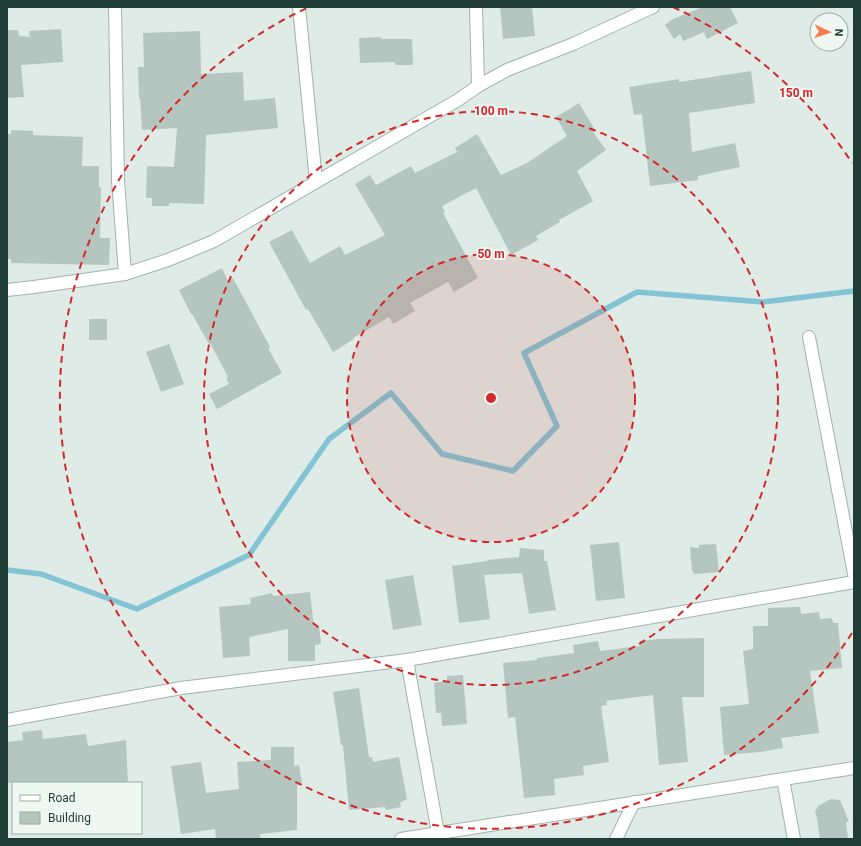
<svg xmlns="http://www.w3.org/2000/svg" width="861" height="846" viewBox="0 0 861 846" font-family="Roboto,sans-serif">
	<rect width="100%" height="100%" fill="#deebe6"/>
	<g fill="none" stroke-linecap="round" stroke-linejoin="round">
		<polyline stroke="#82c4d4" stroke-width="5.5" points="7,570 41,574 137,609 249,555 329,439 391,393 442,454 513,471 557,426 524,353 637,292 763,302 854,291"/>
	</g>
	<g fill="#b4c6bf">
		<polygon points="500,7 532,7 535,36 503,39"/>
		<polygon points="703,7 730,7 738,23 707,39 704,32 683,41 680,34 674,39 665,25 673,19"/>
		<polygon points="61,29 63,62 21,65 24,97 7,98 7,30 18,30 19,36 30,37 29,31"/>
		<polygon points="200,31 201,74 243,72 244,101 275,98 278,128 206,135 204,204 169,203 169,206 152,206 152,198 146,198 147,166 174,167 177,128 142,130 140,98 139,98 138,67 144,67 143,33"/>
		<polygon points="381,37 381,39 412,39 413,65 395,65 395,62 360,63 359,38"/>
		<polygon points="751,71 755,103 689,113 692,152 735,143 740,167 698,176 698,180 650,186 642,114 634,115 629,87 679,79 679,82"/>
		<polygon points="579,103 595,130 593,132 606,150 577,171 593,201 559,220 560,222 536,236 538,240 511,255 476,188 442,206 445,212 443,213 478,278 454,292 448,282 410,303 415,311 393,324 389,317 353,338 354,339 333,352 308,309 306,310 269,242 292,230 310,263 340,246 345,255 385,235 355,184 370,175 376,185 411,166 415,173 457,152 455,148 477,134 501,175 527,163 567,136 556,117"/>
		<polygon points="11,130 33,131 33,135 83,137 82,166 99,166 99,187 101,187 100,238 110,238 109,265 11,263 11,259 7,259 7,134 11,134"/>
		<polygon points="222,268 228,281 233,278 270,347 268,348 282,373 217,409 209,394 229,384 226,378 228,377 210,343 209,344 192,314 191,314 179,290"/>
		<rect x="89" y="319" width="18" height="21"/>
		<polygon points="169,344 184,384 161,392 146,352"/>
		<polygon points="619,542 625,598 596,601 590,545"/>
		<polygon points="716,544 719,572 694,574 693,571 692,571 690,547 699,548 699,545"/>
		<polygon points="520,548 544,550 544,561 547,561 556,610 529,614 522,573 484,575 490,619 459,623 452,566 487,561 487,560 519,557"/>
		<polygon points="413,575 422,625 393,630 385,580"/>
		<polygon points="310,592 314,627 319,626 321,644 315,645 315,661 288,661 288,629 249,637 250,656 223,658 219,607 251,604 250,598 272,593 273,596"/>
		<polygon points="800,607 801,614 819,612 820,619 832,618 833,623 838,623 842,668 810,671 819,733 781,738 783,748 760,752 724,755 720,707 749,704 743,651 753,649 753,626 768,626 768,608"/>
		<polygon points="704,638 704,697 682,697 688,762 659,765 653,695 606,701 607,705 601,706 609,762 583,766 584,775 554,779 555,795 524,798 515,717 508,718 503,663 537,660 537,658 574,653 573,645 598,641 600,651 640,646 640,641 659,639"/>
		<polygon points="463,675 467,724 442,726 441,713 436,713 434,683 447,681 447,676"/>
		<polygon points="359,688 369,757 372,757 373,762 399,757 407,799 400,803 401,807 386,810 385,807 349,810 343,745 341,745 333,692"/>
		<polygon points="42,730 43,739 86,734 88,746 126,740 128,783 7,783 7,742 23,740 22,732"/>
		<polygon points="271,747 294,747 294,766 299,765 302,784 297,785 297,830 260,834 261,839 216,839 215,829 181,834 171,766 201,762 206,793 239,789 237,762 271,760"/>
		<polygon points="831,799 840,800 849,822 846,822 848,839 820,839 817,818 815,812 818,806"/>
	</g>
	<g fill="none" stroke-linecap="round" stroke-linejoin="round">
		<g stroke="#a1b3ad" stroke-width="14">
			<g id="minor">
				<polyline points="299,7 316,181"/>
				<polyline points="478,86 507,70 573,44 653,7"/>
				<polyline points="125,274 168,260 214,241 458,100 478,86 476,7"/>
				<polyline points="7,290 34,287 125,274 118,180 115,7"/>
				<polyline points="809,337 854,574"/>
				<polyline points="407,660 438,833"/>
				<polyline points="7,720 181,688 407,660 854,582"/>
				<polyline points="783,779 794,839"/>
				<polyline points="401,839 854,768"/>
				<polyline points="616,839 634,802"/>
			</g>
		</g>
		<use href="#minor" stroke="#fff" stroke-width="12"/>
	</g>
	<circle cx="491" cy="398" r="144" fill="#d62828" fill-opacity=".12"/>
	<g fill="none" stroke="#d62828" stroke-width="2" stroke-dasharray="7 5">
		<circle cx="491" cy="398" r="144"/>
		<circle cx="491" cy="398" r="287"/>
		<path d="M852 633A431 431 0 1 1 309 7M673 7A431 431 0 0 1 852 163"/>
	</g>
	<circle cx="491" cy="398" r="6" fill="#d62828" stroke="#eff7f3" stroke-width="2"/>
	<g font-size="12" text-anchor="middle" font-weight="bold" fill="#d62828" stroke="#eff7f3" stroke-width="4" stroke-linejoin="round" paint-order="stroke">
		<text x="796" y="97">150 m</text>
		<text x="491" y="115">100 m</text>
		<text x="491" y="258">50 m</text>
	</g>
	<rect width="861" height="846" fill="none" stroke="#1f3c35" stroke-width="16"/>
	<rect x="12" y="782" width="130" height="52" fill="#eff7f3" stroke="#9caca7"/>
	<rect x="20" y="795" width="20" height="6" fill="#ffffff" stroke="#9caca7"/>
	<text x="48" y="802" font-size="12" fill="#1f3c35">Road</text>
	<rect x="20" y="812" width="20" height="12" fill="#b4c6bf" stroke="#9caca7"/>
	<text x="48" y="822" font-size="12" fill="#1f3c35">Building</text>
	<g transform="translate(829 32) rotate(93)"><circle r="19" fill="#eff7f3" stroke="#9caca7"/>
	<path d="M0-3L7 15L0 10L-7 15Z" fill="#fa7e4d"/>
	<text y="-6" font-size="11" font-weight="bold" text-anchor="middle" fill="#1f3c35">N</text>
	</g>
</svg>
